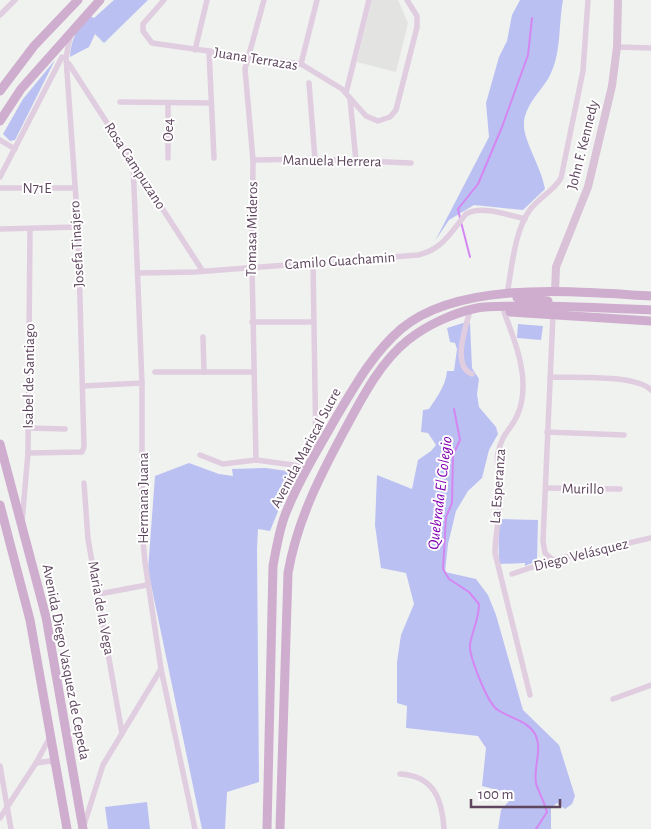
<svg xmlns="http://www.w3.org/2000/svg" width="651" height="829" viewBox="0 0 651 829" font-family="'Alegreya Sans',sans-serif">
	<rect width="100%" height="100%" fill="#f0f2ef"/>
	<polygon fill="#e3e3e1" points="372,0 398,0 408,23 396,72 357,62"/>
	<g fill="#bbc0f2">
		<path d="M114,0H148L104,43L95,34L89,47L70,57C71,39 77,28 90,16L94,18Z"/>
		<path d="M520,0H563C558,27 562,55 548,79C539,93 523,108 524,126C524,141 542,169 545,189L523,210L474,205L449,220L435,241L489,137L486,103L499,57L507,41L512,15Z"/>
		<polygon points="55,60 15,140 10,141 3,134 23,99"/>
		<path d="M463,323H470L472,368L479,379L477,394L479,407L496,427L498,434L489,450L482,478L468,491L456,511L448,544L445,572L476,579L488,595L496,615L523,710L559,745L575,796L572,804L565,809L557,803L551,808V829H498L501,810L509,801L501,791L482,786L486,748L478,736L406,728L407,706L397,703V662L401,635L414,604L406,573L381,568L375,525L377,475L412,489L418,460L431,451L436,445L428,433L421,432L423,410L429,409C437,397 446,385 447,371H454L457,349L455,343L450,342L447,328Z"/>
		<polygon points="518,324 543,326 541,340 517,338"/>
		<polygon points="189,463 219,474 233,476 232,469 266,468 294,472 270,531 258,529 257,549 259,782 227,792 225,829 202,829 148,570 155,476"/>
		<polygon points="498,519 538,520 537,561 525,566 525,563 499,564"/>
		<polygon points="147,802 150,829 108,829 105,807"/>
	</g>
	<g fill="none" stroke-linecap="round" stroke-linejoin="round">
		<g stroke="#d486f1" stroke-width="2">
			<polyline points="460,218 458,209 478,184 502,127 528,55 532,18"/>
			<polyline points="461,222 470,257"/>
			<path d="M454,409L460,440L453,455L452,503L446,517L443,569L449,579L469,592L479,604C479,619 472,631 470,645C469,656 488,705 498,710C511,719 527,720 535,734C543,749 533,768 536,783C538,791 544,801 547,812L536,829"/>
		</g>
		<g stroke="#e0cde0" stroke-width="5.5">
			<polyline points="164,0 143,24 143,31 152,43 301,64 342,89 366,116 378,121 390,117 396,110 417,27 417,16 407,0"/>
			<polyline points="0,15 15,0"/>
			<polyline points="617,47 651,48"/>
			<polyline points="195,50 207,0"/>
			<polyline points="209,51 214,158"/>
			<polyline points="69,64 202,270"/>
			<polyline points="301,64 317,0"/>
			<polyline points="309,83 315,159"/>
			<polyline points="346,93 369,0"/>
			<polyline points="350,98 356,161"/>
			<polyline points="120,102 211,103"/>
			<polyline points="168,103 168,158"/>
			<polyline points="0,140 15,149"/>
			<polyline points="253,160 315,159 411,163"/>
			<polyline points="133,163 142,383 142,529 145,562 161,669 195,829"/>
			<polyline points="0,177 62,57"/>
			<polyline points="0,188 74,188"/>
			<polyline points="0,229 78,227"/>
			<polyline points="313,263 316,451"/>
			<path d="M138,273L195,272L418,255C443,249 450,233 466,214C482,205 508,215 525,219"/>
			<path d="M507,294C512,268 514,233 529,211C538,198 554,191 561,178L583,71L588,0"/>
			<path d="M504,312C516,343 532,383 517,416C510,431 502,433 498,453C495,467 501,478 501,491C501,512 495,532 495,553L530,695"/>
			<path d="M469,314C465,330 452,366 472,374"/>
			<polyline points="252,322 314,322"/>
			<polyline points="203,337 204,372"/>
			<polyline points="155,372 253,372"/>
			<path d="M550,377C573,378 635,374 651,390"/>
			<polyline points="83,386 142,383"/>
			<polyline points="29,428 65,429"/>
			<polyline points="547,432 624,435"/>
			<polyline points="28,453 82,452 84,447 78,227 66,58 70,37"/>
			<polyline points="200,455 223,464 256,460 308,467"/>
			<polyline points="256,460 252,266 253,160 245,69 264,0"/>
			<polyline points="84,483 88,539 122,733"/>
			<polyline points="546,488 620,489"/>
			<polyline points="22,522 28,453 30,229"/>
			<polyline points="553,560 545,553 543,541 553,314"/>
			<polyline points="512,574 553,560 651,538"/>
			<polyline points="99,594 147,585"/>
			<polyline points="613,699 651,685"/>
			<polyline points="36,763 50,761 56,766"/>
			<polyline points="0,766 11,829"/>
			<path d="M400,774C434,776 442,799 444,829"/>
			<polyline points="0,818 36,763 50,737"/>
			<polyline points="84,825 103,765 161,669"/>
		</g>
		<polyline stroke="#d9c1d8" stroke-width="8" points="555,292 556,267 588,187 612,86 617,47 618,0"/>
		<g stroke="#cfadcf" stroke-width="9">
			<polyline points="0,91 34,46 78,0"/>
			<polyline points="0,121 21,89 100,0"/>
			<polyline points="517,298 548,301"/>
			<polyline points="510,312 651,321"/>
			<polyline points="0,444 46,617 83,829"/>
			<polyline points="0,505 30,620 67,829"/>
			<path d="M267,829L273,566C276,549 279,531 285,515C298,482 317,451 334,421C353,389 372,354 401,329C460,279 578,292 651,296"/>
			<path d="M280,829L288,573C297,521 319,478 343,433C361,400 379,363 408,340C427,325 453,313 477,308C492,305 510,307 526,306C568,306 609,308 651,310"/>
		</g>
	</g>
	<g text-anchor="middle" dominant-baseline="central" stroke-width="4" stroke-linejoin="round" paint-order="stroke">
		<g font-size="15" fill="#5e465e" stroke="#fff">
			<text transform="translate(256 59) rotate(9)">Juana Terrazas</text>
			<text transform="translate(168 130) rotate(-90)">Oe4</text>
			<text transform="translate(583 145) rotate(-76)">John F. Kennedy</text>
			<text transform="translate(332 161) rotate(1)">Manuela Herrera</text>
			<text transform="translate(135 166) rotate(57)">Rosa Campuzano</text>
			<text x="37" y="188">N71E</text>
			<text transform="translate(252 229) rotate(-89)">Tomasa Mideros</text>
			<text transform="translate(77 244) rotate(-93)">Josefa Tinajero</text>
			<text transform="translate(340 261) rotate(-4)">Camilo Guachamin</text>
			<text transform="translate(29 376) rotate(-89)">Isabel de Santiago</text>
			<text transform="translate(306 448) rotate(-62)">Avenida Mariscal Sucre</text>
			<text transform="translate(498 486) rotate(-86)">La Esperanza</text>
			<text transform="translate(583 489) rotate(1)">Murillo</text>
			<text transform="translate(143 498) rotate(-90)">Hermana Juana</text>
			<text transform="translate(581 555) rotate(-14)">Diego Velásquez</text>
			<text transform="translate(101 608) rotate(80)">Maria de la Vega</text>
			<text transform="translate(66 662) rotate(79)">Avenida Diego Vasquez de Cepeda</text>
		</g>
		<g font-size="16" font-style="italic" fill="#8404b2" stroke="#fff">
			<text transform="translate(440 493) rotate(-83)">Quebrada El Colegio</text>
		</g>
	</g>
	<path d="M471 799v8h89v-8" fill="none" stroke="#5e465e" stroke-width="2.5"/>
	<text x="478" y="799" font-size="15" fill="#5e465e" stroke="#ffffff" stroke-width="4" paint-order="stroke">100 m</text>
</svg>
